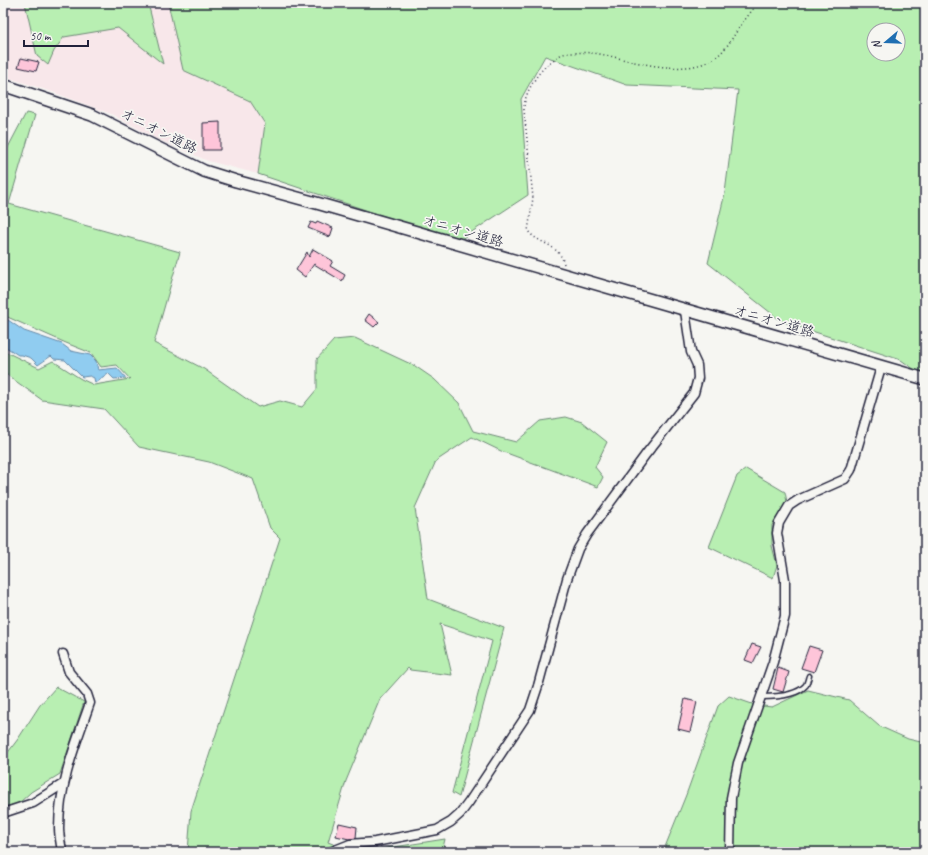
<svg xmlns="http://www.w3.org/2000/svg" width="928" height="855" viewBox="0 0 928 855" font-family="Caveat,'Klee One',sans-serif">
	<rect width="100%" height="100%" fill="#f6f6f2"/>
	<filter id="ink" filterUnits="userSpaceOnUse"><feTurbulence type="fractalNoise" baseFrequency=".025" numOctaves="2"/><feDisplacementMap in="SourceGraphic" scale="8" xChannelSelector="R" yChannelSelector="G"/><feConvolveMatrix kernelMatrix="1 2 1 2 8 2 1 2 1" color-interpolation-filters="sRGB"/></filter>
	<g filter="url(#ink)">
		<polygon fill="#f8e7ea" points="3,3 168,3 183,70 250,101 265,124 258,174 208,161 157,139 111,114 55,93 3,76"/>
		<g fill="#b8efb2" stroke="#6d8876" fill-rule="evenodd">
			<polygon points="25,3 148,3 163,64 118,28 64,37 54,51 48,65 37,56"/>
			<path d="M168,3H925V377L901,360L781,321L708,263L725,193L738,90L627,85L545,56L521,99L528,195L458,241L258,174L265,124L250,101L183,70ZM874,30H898V54H874Z"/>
			<polygon points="26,113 35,115 9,204 180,252 154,343 204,369 258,407 280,401 302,407 317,389 317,359 334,340 355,338 415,366 434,379 459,403 473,431 516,442 540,421 566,417 582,422 607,442 595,467 603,477 598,487 501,451 472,437 436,461 415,508 428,599 504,628 459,797 452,793 492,641 440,624 452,675 410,670 408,668 380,699 346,781 328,842 353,852 188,852 191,811 280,538 270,528 253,479 209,462 139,447 104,409 42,400 3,372 3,352 8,353 39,368 53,361 81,379 94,385 130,379 117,365 101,367 91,353 66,343 3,315 3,157"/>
			<polygon points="746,469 785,492 787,502 772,525 772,546 777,565 773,578 709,547 737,476"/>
			<polygon points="56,687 84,702 60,774 31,792 18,804 3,807 3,759 18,739 40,705"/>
			<polygon points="808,690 849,700 879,726 908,739 925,743 925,852 663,852 686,795 718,706 729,696 755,705 772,707"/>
			<polygon points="445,839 442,852 362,852"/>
		</g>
		<polygon fill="#90ccf0" stroke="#6488a8" points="3,318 8,320 24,331 62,344 71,351 90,355 96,361 98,370 117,368 126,378 114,379 108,373 95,383 94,378 90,376 82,377 65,360 54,359 51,356 38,365 31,358 22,355 18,355 6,347 3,347"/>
		<g fill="#fec5d9" stroke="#22223b">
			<polygon points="21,58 39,62 36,71 18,67"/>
			<polygon points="220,122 220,150 203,150 203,123"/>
			<polygon points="317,221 333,228 330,237 308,228 311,222 316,224"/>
			<polygon points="313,249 333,261 330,266 345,275 342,281 314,264 305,277 296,270 307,252 309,257"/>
			<polygon points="369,314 379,322 374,327 365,320"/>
			<polygon points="752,644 761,647 753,663 745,660"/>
			<polygon points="809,646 822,650 814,672 801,668"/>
			<polygon points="778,668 789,672 783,692 773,689"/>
			<polygon points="685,699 697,702 690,732 678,729"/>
			<polygon points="339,823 357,827 356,838 349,839 336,836"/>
		</g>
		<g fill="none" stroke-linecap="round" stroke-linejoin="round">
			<g stroke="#22223b" stroke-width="7">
				<path id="lane" d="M761,697C773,697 797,696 806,685C807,683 808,679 809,676"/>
			</g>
			<g stroke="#22223b" stroke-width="11">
				<g id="street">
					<polyline points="3,813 33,803 63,784"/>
					<path d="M62,852C61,844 59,836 59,828C59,784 76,743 90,703L87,694L69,672L63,654"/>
					<polyline points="330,852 350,844 375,842 437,830 451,822 460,814 469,802 530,710 538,686 567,579 578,549 587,534 646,454 694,393 698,378 697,365 691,352 685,311"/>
					<polyline points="730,852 731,798 738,763 773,662 785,616 785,580 777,533 779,523 789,506 798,500 845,479 851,470 881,367"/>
				</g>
			</g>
			<g stroke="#22223b" stroke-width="14">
				<polyline id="secondary" points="3,85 92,115 204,171 236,181 320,204 925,379"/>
			</g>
			<path stroke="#22223b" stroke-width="1.5" stroke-dasharray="1 3" stroke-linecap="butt" d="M564,264C563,261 562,257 560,255C552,243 536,242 528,231L533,198L524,110C524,97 530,87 537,76C542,69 551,61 559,56C563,53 569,53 574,53C590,51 606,55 622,59C646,65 683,73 707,62C725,55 732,37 743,22C748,16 753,9 758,3"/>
			<use href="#lane" stroke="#f6f6f2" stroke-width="4"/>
			<use href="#street" stroke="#f6f6f2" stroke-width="8"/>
			<use href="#secondary" stroke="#f6f6f2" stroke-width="11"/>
		</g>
	</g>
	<g text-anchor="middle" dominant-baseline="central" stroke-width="3.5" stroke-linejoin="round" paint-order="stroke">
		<g font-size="14" fill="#22223b" stroke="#f6f6f2">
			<text transform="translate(159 131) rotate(27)">オニオン道路</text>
			<text transform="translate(463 231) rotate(16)">オニオン道路</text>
			<text transform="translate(774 321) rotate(16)">オニオン道路</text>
		</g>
	</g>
	<rect width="928" height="855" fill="none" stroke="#f6f6f2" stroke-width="16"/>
	<rect x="8" y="8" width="912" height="839" fill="none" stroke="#22223b" stroke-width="1.5" filter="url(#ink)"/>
	<g transform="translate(886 42) rotate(251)"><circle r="19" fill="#f6f6f2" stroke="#a1a1a9"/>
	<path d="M0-3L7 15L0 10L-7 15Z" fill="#1f6fb2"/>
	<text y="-6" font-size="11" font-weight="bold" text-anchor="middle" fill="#22223b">N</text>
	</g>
	<path d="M24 40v6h64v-6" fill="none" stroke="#22223b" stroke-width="2"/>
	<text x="30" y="40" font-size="12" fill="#22223b" stroke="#f6f6f2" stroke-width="3" paint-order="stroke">50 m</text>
</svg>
